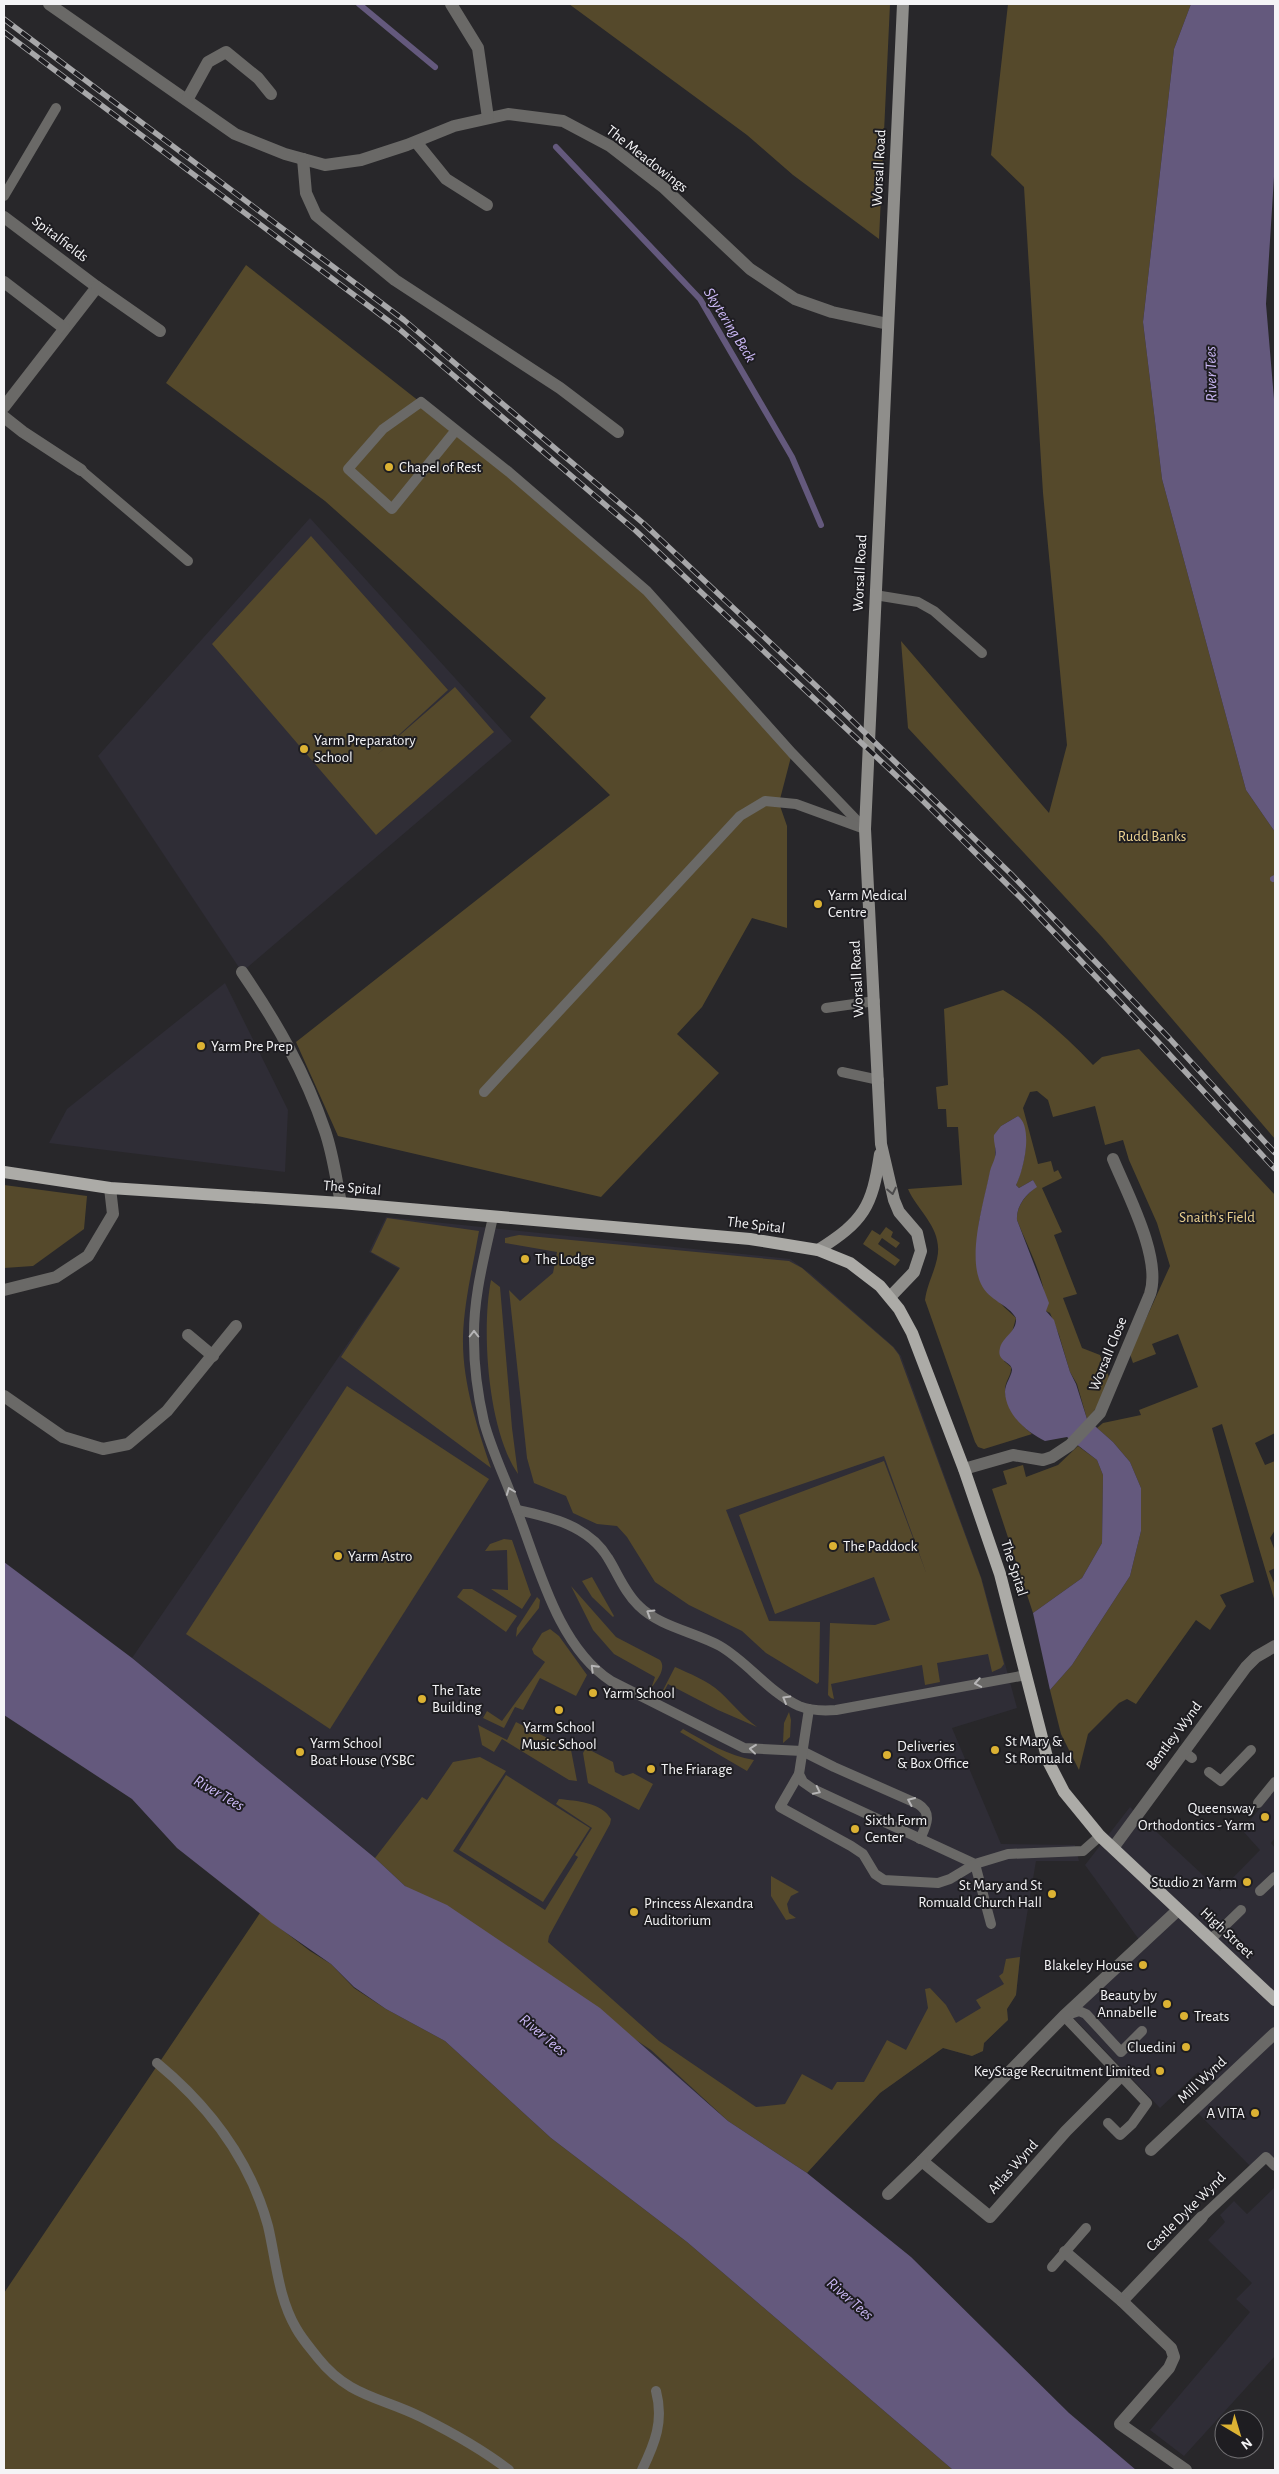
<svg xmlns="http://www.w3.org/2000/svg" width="1279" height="2474" viewBox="0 0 1279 2474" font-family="'Alegreya Sans',sans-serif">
	<rect width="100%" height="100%" fill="#28272a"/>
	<g fill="#2f2d36">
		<polygon points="310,518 512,741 242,972 98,756"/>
		<polygon points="225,983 288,1110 285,1172 49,1143 67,1109"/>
		<polygon points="386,1217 790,1259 811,1274 894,1347 901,1356 982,1579 1017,1708 952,1728 1001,1844 1075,1845 1079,1861 1036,1861 1021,1950 1016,1995 1007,2009 1008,2020 984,2043 983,2051 972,2056 943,2048 880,2093 807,2173 405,1886 375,1858 132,1658 399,1269 369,1252"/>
		<polygon points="1275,1790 1275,1838 1271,1843 1275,1848 1275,2169 1262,2156 1251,2167 1195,2110 1216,2091 1198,2072 1160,2108 1065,2009 1140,1941 1085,1865 1130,1807 1220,1891 1260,1850 1242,1830"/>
		<polygon points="1275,2187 1275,2356 1184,2456 1150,2430 1250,2312 1236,2299 1252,2283 1208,2240 1225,2222 1220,2215 1234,2201 1247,2214"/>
	</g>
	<g fill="#55492b">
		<polygon points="569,4 890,4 879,239 793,175 747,135"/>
		<polygon points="1008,4 1191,4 1174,49 1143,322 1162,479 1246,790 1275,832 1275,1139 1102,937 908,728 901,641 1049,813 1067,745 1043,493 1024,187 991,155"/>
		<polygon points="246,265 509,472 647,591 792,753 779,803 787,826 787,928 752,918 702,1007 677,1034 719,1073 601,1197 338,1136 296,1042 610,795 530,717 546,698 325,501 166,383"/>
		<polygon points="311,536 448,690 378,754 455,687 494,732 376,835 212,644"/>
		<path d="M1003,990C1036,1010 1066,1036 1093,1065L1102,1057L1139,1049L1275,1195V1433L1255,1443L1265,1465L1275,1461V1530L1270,1538L1275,1551V1568L1269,1571L1275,1585V1602L1222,1424L1212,1428L1254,1582L1220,1595L1226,1606L1210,1630L1196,1620L1136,1704L1127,1699L1119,1703L1088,1734L1079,1770L1061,1734L1050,1690L1072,1665L1130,1576L1141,1531V1488L1130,1462L1113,1442L1097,1428L1103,1423L1141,1415L1139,1410L1198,1387L1178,1334L1152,1344L1156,1354L1133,1363L1130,1354L1170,1266L1157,1223L1129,1160L1123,1140L1105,1145L1095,1106L1053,1117L1048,1100L1037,1091L1030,1092L1023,1108L1038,1164L1051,1161L1054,1172L1058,1170L1062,1178L1042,1188L1062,1232L1054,1235L1077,1294L1063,1298L1082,1348L1100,1355L1109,1377L1099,1405L1087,1419L1077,1384L1070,1372L1059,1335L1050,1313L1046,1311C1047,1282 1028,1248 1017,1220C1016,1206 1026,1195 1036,1187L1033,1180L1019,1188L1016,1185C1025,1162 1031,1140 1018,1116L1001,1126L995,1148V1161L991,1169L979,1222L977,1263L979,1278L1004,1307L1016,1318L1004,1361L1011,1367C1012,1375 1005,1381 1005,1390C1006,1406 1020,1425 1032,1434L984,1449L978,1447L975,1442L925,1300C927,1285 934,1273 937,1259C944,1229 918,1212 908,1189L962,1185L958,1127H947L946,1109H938L936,1087L948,1085L944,1009Z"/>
		<polygon points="4,1185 87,1196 84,1229 33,1266 4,1268"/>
		<path d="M387,1218L479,1231C473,1266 464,1302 463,1337C462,1381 477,1427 491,1468L341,1357L400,1268L371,1252Z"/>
		<polygon points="886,1227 893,1232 891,1237 900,1243 896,1248 882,1238 878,1244 900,1260 895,1266 863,1244 872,1230 880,1235"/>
		<polygon points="519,1235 789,1261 802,1268 893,1347 899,1355 981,1578 1004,1664 1001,1668 992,1672 988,1654 937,1663 940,1682 925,1685 922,1665 831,1684 834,1699 831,1698 828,1695 830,1623 875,1625 890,1620 874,1577 775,1614 739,1515 884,1461 927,1575 884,1456 726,1510 769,1621 820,1622 819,1682 817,1684 766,1653 742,1631 689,1605 655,1582 627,1537 617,1526 597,1524 573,1513 566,1496 534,1483 527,1458 509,1290 520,1301 553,1273 557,1252 505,1243 505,1238"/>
		<path d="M491,1280L500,1287L512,1428L518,1474C488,1431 481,1331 491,1280Z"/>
		<polygon points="347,1386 489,1479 330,1729 186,1634"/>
		<polygon points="1078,1446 1097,1460 1103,1475 1102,1543 1082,1578 1033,1613 992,1489 1007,1484 1003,1471 1023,1465 1026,1477 1058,1465"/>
		<polygon points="504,1539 512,1540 531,1595 522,1609 491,1589 508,1590 507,1550 485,1551 490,1544"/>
		<polygon points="592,1577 614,1616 613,1617 592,1597 582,1581"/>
		<path d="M571,1586L616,1637L660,1660C667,1669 656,1681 651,1689L655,1677L614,1654L593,1630Z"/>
		<polygon points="463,1589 472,1589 517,1616 506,1632 457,1597"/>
		<polygon points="537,1597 540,1600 539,1608 516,1637 517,1628"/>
		<polygon points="550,1629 559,1636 587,1675 576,1696 540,1678 523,1710 515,1707 504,1728 483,1718 487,1711 502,1721 545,1662 534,1654 532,1649 542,1633"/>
		<path d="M675,1667C690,1674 707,1680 720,1692C733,1704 743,1717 757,1727L718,1710L668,1684L662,1695L661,1694Z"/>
		<polygon points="789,1712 791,1720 790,1737 783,1743 784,1723"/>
		<polygon points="516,1722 571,1750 577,1781 569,1780 502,1739 494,1752 482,1745 478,1725 507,1740"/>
		<path d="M683,1729C706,1742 728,1756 754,1760L747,1771L680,1732Z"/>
		<polygon points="586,1748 613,1762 615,1772 623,1776 633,1773 653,1784 639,1810 588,1783 583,1753"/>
		<path d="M480,1757L506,1771L453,1851L545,1910L578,1857L575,1855L592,1828L556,1804L559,1799C577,1801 601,1802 611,1819L610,1824L549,1936L548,1942L659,2041L756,2107L785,2104L802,2074L832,2090L837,2082H864L887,2040L906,2050L928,2008L925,1989L930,1988L946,2005L956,2023L981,2008L976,2000L1004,1984L999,1976L1003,1973L1006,1959L1020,1957L1016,1995L1007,2009L1008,2020L984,2043L983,2051L972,2056L943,2048L880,2093L807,2173L728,2121L651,2050L405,1886L375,1858L422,1797L427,1800L453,1762Z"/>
		<polygon points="506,1775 590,1828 543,1902 459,1850"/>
		<polygon points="771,1876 799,1892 791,1896 787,1904 789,1913 796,1918 786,1920 771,1896"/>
		<polygon points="260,1913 310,1951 331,1964 354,1988 386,2009 445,2041 551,2138 687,2242 953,2470 4,2470 4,2293"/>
	</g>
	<g fill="#64597d">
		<polygon points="1191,4 1275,4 1275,161 1266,304 1275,411 1275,832 1246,790 1162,479 1143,322 1174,49"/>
		<path d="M1018,1116C1034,1128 1023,1172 1016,1185L1019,1188L1033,1180L1037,1187C1026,1194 1016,1206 1017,1220L1049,1303L1046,1311L1054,1320L1070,1372L1076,1384L1087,1419L1113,1442L1130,1462L1141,1488V1531L1130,1576L1072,1665L1050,1690L1033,1613L1082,1578L1102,1543L1103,1475L1097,1460L1067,1437L1045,1441C1027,1432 1006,1415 1005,1392C1005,1384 1011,1377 1012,1370C1012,1361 996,1362 1000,1348C1003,1336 1017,1332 1016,1318C1008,1304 989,1301 981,1284C967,1255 984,1202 990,1171C991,1166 994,1162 995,1157C997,1149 993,1142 994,1135L1001,1126Z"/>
		<polygon points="4,1562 132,1658 375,1858 405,1886 447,1905 600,2008 728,2121 807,2173 911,2257 1069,2413 1136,2470 953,2470 687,2242 551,2138 445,2041 386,2009 354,1987 331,1964 272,1923 177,1848 132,1799 4,1715"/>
	</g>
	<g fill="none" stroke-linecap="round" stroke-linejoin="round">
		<g stroke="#64597d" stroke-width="6">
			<polyline points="359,4 435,67"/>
			<polyline points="556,147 700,299 792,457 821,525"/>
			<polyline points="1273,879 1275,878"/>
		</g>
		<g stroke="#6a6967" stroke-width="10">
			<polyline points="4,196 56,108"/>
			<polyline points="456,430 421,402 383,429 348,469 392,509 456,430 509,472 647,591 792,753 865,829"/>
			<polyline points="81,470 188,561"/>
			<polyline points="875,595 918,602 934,611 982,653"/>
			<polyline points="826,1008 875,1001"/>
			<polyline points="842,1072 879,1080"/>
			<polyline points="484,1092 740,816 765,801 796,804 862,828"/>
			<path d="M493,1217C484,1258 473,1298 474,1340C474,1367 478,1396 484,1422C492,1452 506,1479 516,1508C538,1564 557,1646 611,1681L744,1748L802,1751L834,1767L918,1804C933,1813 926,1826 920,1839"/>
			<path d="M517,1510C551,1517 589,1526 608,1558C618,1574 625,1593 639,1606C660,1627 695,1632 720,1646C749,1663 768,1692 799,1706C811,1711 823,1711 836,1710L1026,1675"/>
			<polyline points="809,1709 799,1774 803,1782 813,1789 975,1864 1008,1854 1083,1851 1100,1836"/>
			<polyline points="1183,1751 1192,1758"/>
			<polyline points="1209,1772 1221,1781 1251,1750"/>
			<polyline points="799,1774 780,1807 851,1846 863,1854 875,1874 884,1880 938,1883 950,1879 975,1864 991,1924"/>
			<polyline points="1258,1803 1275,1782"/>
			<polyline points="1260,1891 1275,1877"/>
			<polyline points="1210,1940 1241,1910"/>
			<path d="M157,2063C209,2106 250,2160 268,2226C276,2260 278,2297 296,2328C302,2339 311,2349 318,2358C349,2397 381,2397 421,2417C451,2432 483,2450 509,2470"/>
			<polyline points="1108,2123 1120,2135 1132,2124 1147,2103 1064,2016 1079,2011 1086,2014 1121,2052 1142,2031"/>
			<polyline points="1202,2217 1266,2157 1275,2166"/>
			<polyline points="1052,2267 1086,2228"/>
			<path d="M642,2470C655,2443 664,2421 656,2391"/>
		</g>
		<g stroke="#6a6967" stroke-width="12">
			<polyline points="49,4 235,134 285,154 325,165 361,160 407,145 454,126 508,114 563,121 610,146 663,187 750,269 795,299 832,312 888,324"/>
			<polyline points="451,4 478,48 488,118"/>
			<polyline points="187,100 208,62 226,52 258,78 271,94"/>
			<polyline points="416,142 446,179 487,205"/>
			<polyline points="303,159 306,193 316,215 395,280 560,388 618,432"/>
			<polyline points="4,217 97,287 4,407"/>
			<polyline points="4,282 64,328"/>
			<polyline points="97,287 160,331"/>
			<polyline points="4,417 23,432 81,470"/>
			<path d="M242,972C277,1023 305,1072 325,1131C333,1154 336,1179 341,1203"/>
			<polyline points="4,1290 56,1277 88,1256 113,1214 110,1188"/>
			<polyline points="188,1335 213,1356"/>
			<polyline points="4,1396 63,1437 103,1449 128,1444 167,1411 236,1326"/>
			<path d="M964,1469L1013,1455L1043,1460L1052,1457L1070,1445L1100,1413L1150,1294C1162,1258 1127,1193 1113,1159"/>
			<polyline points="1113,1848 1246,1667 1256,1657 1275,1646"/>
			<polyline points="1121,2076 1066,2131 990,2217 922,2161 1064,2016 1178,1910"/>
			<polyline points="1151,2150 1275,2033"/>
			<polyline points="888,2194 922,2161"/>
			<polyline points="1065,2252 1122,2301 1202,2217"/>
			<polyline points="1122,2301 1171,2348 1174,2357 1169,2368 1120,2424 1186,2470"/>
		</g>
		<g stroke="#8f8e8b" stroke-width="12">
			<path d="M818,1250C864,1221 872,1207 880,1154"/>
			<polyline points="890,1297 914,1272 921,1251 917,1233 899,1212 894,1200 881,1144 865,829 903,4"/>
		</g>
		<polyline stroke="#acaba7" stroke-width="12" points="4,1172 110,1188 341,1203 750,1239 818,1250 850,1263 880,1286 899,1309 912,1333 964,1469 1000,1574 1048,1761 1064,1792 1100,1836 1275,2000"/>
		<g stroke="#a7a7a9" stroke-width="5.5">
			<g id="rail">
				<polyline points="4,19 404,320 643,523 828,697 1011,874 1170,1039 1275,1153"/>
				<polyline points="4,32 398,328 636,531 919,797 1021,898 1158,1042 1275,1169"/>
			</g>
		</g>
		<use href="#rail" stroke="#1e1d21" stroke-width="4" stroke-dasharray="11" stroke-linecap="butt"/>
	</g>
	<defs><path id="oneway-chevron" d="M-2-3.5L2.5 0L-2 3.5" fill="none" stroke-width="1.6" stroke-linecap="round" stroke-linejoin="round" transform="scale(1.25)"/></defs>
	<use stroke="#4b4a4b" href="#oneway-chevron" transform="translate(892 1191) rotate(78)"/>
	<g stroke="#b6b5b6">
		<use href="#oneway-chevron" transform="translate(474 1334) rotate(-90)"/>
		<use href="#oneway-chevron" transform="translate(510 1491) rotate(-111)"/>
		<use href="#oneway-chevron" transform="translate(650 1613) rotate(-148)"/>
		<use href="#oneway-chevron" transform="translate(594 1668) rotate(-135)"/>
		<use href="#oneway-chevron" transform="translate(978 1683) rotate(170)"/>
		<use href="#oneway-chevron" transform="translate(786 1699) rotate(-150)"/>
		<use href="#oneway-chevron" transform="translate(753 1749) rotate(-174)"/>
		<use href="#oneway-chevron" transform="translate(817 1791) rotate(26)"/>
		<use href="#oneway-chevron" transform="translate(911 1801) rotate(-156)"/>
	</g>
	<g fill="#dcb233" stroke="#1e1d21" stroke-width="2">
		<circle cx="389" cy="467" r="5"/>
		<circle cx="304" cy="749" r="5"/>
		<circle cx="818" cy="904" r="5"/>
		<circle cx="201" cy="1046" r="5"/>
		<circle cx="525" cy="1259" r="5"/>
		<circle cx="833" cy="1546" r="5"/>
		<circle cx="338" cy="1556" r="5"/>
		<circle cx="593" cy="1693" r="5"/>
		<circle cx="422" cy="1699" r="5"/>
		<circle cx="559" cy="1710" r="5"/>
		<circle cx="995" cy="1750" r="5"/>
		<circle cx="300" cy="1752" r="5"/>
		<circle cx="887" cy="1755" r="5"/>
		<circle cx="651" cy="1769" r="5"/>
		<circle cx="1265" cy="1817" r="5"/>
		<circle cx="855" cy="1829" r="5"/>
		<circle cx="1247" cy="1882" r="5"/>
		<circle cx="1052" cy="1894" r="5"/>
		<circle cx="634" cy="1912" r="5"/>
		<circle cx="1143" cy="1965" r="5"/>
		<circle cx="1167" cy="2004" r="5"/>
		<circle cx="1184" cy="2016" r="5"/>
		<circle cx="1186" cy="2047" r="5"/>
		<circle cx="1160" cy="2071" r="5"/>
		<circle cx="1255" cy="2113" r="5"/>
	</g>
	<g text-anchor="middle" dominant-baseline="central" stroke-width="4" stroke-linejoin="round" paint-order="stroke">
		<g font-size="15" fill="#f4f4f6" stroke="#1e1d21">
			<text transform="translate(647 159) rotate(38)">The Meadowings</text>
			<text transform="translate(879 168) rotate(-87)">Worsall Road</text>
			<text transform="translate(60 239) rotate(37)">Spitalfields</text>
			<text transform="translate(860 573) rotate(-87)">Worsall Road</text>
			<text transform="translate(857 979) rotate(-93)">Worsall Road</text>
			<text transform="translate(352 1188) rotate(5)">The Spital</text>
			<text transform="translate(756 1225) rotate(7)">The Spital</text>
			<text transform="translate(1108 1354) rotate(-68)">Worsall Close</text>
			<text transform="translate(1014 1568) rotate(72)">The Spital</text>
			<text transform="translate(1174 1736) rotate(-53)">Bentley Wynd</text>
			<text transform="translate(1227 1933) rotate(43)">High Street</text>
			<text transform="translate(1202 2080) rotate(-43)">Mill Wynd</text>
			<text transform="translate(1013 2167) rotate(-48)">Atlas Wynd</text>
			<text transform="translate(1186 2212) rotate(-45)">Castle Dyke Wynd</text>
		</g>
		<g font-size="15" fill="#f4f4f6" stroke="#1e1d21" text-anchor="start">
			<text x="399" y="467">Chapel of Rest</text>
			<text x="314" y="740">Yarm Preparatory<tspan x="314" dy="17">School</tspan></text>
			<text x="828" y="895">Yarm Medical<tspan x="828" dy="17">Centre</tspan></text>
			<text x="211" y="1046">Yarm Pre Prep</text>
			<text x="535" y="1259">The Lodge</text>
			<text x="843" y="1546">The Paddock</text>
			<text x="348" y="1556">Yarm Astro</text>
			<text x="432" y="1690">The Tate<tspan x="432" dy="17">Building</tspan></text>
			<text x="603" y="1693">Yarm School</text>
			<text x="559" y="1727" text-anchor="middle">Yarm School<tspan x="559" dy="17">Music School</tspan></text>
			<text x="1005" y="1741">St Mary &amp;<tspan x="1005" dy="17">St Romuald</tspan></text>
			<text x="310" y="1743">Yarm School<tspan x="310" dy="17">Boat House (YSBC</tspan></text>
			<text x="897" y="1746">Deliveries<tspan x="897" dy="17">&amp; Box Office</tspan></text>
			<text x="661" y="1769">The Friarage</text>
			<text x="1255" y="1808" text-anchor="end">Queensway<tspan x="1255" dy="17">Orthodontics - Yarm</tspan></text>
			<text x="865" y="1820">Sixth Form<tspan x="865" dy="17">Center</tspan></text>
			<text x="1237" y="1882" text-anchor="end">Studio 21 Yarm</text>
			<text x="1042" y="1885" text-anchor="end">St Mary and St<tspan x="1042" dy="17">Romuald Church Hall</tspan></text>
			<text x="644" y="1903">Princess Alexandra<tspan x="644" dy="17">Auditorium</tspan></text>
			<text x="1133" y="1965" text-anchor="end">Blakeley House</text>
			<text x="1157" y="1995" text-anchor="end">Beauty by<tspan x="1157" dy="17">Annabelle</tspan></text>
			<text x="1194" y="2016">Treats</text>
			<text x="1176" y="2047" text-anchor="end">Cluedini</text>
			<text x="1150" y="2071" text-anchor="end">KeyStage Recruitment Limited</text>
			<text x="1245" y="2113" text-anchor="end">A VITA</text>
		</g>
		<g font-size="15" fill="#ebd190" stroke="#1e1d21">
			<text x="1152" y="836">Rudd Banks</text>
			<text x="1217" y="1217">Snaith's Field</text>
		</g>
		<g font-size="16" font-style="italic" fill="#cbb8f6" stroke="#1e1d21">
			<text transform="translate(730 325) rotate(58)">Skytering Beck</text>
			<text transform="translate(1211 374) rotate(-91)">River Tees</text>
			<text transform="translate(219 1793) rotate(30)">River Tees</text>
			<text transform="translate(543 2035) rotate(40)">River Tees</text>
			<text transform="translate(850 2299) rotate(41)">River Tees</text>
		</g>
	</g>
	<rect width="1279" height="2474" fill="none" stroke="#f4f4f6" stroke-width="10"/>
	<g transform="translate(1239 2434) rotate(142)"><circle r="24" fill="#1e1d21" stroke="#747376"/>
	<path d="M0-4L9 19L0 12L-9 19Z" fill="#dcb233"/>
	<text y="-8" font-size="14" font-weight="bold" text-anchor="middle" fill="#f4f4f6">N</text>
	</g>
</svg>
